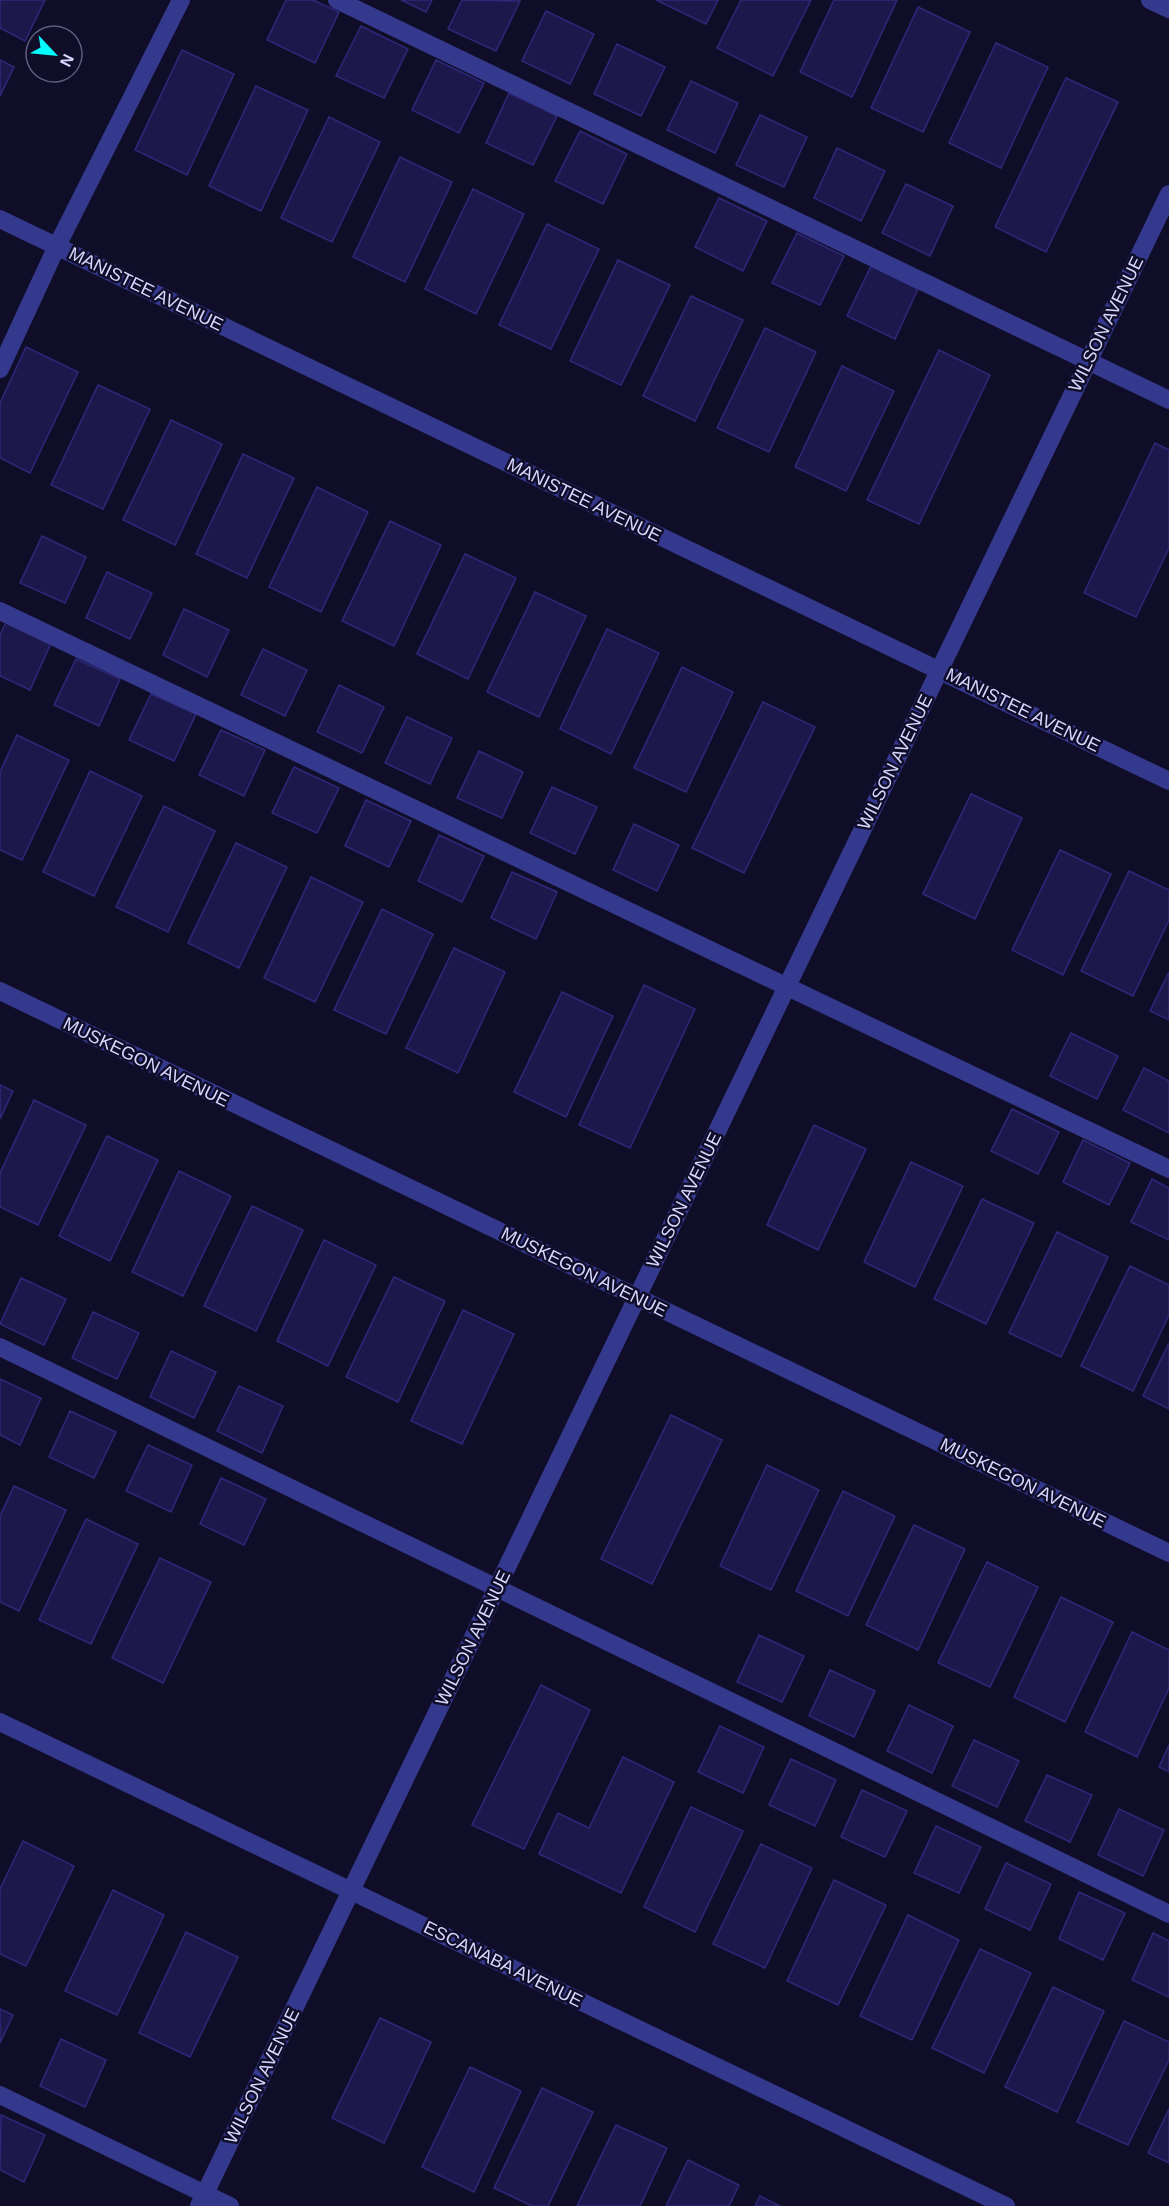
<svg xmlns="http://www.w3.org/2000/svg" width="1169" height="2206" viewBox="0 0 1169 2206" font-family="Helvetica,sans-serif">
	<rect width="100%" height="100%" fill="#100d29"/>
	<g fill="#1d184c" stroke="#30277a" stroke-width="1.5">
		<polygon points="0,0 45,0 25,41 0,28"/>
		<polygon points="286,0 313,0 339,12 315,63 267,40"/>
		<polygon points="401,0 432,0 426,12"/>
		<polygon points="462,0 520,1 496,51 448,29"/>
		<polygon points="656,0 718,0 706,24"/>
		<polygon points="741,0 811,0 773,76 717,48"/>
		<polygon points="834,0 897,0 852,97 800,72"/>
		<polygon points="918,7 970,32 923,132 871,108"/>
		<polygon points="546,11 594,34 570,84 522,61"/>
		<polygon points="361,26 408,49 384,98 336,76"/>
		<polygon points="996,43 1048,67 1001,168 949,143"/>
		<polygon points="617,44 665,67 641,116 594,94"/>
		<polygon points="182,50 234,74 187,175 135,150"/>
		<polygon points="0,60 14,67 0,96"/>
		<polygon points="436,60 484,83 459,133 412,110"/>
		<polygon points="1066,78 1118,102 1046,252 995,227"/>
		<polygon points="691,81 738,103 715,153 667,130"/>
		<polygon points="256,86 308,110 261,211 209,186"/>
		<polygon points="509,93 557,116 533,165 486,143"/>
		<polygon points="760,115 807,137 784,187 736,165"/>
		<polygon points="329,117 380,142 332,242 281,218"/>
		<polygon points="580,131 627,154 603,204 555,181"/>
		<polygon points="837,148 885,171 861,221 814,198"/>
		<polygon points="400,157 452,182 405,282 353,257"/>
		<polygon points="906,184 953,206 930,256 882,233"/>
		<polygon points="473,189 524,214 476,314 425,289"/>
		<polygon points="719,198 767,221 743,271 695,247"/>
		<polygon points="547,224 599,249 551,349 499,325"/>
		<polygon points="797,233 844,256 820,305 772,283"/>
		<polygon points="618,260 670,285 621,385 570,361"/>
		<polygon points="871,266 918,289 895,339 847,316"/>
		<polygon points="691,296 743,320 695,421 643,396"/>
		<polygon points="765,328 816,352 769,452 717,428"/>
		<polygon points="26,347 78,372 30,473 0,458 0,403"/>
		<polygon points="939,350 990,375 919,524 867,500"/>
		<polygon points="842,366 894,391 846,491 795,467"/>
		<polygon points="98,385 150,409 103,509 51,485"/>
		<polygon points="171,420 222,444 175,545 123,520"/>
		<polygon points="1155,443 1169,450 1169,548 1136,617 1084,593"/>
		<polygon points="243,454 294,478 247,578 196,554"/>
		<polygon points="317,487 368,512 321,612 269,587"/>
		<polygon points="390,521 441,545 394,646 342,621"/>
		<polygon points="42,536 86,557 65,603 20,583"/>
		<polygon points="465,554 516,578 468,679 417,654"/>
		<polygon points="107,572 152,593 130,639 86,618"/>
		<polygon points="535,592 586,616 539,717 487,692"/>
		<polygon points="184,609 229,630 207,677 163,655"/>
		<polygon points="6,622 51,643 30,690 0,676 0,635"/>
		<polygon points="607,629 659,653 611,754 560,729"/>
		<polygon points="263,649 307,670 285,716 241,695"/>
		<polygon points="76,659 120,679 99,726 54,705"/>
		<polygon points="682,667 733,692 686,792 634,768"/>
		<polygon points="339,685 384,707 362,753 317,732"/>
		<polygon points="151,694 196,714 174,761 129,740"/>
		<polygon points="763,702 815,727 744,873 692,848"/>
		<polygon points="407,717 452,738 430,784 385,763"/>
		<polygon points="221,730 265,750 244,796 199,775"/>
		<polygon points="17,735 69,760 22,860 0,850 0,772"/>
		<polygon points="479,751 523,772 502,818 457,798"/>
		<polygon points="294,767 339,788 317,833 272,813"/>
		<polygon points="90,771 142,796 94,896 43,872"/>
		<polygon points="552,787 597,807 575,854 530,833"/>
		<polygon points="971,794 1022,818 975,919 923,894"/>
		<polygon points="366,800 411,821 389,867 345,846"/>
		<polygon points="164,806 215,831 168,932 116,907"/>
		<polygon points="634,824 679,845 657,891 613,870"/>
		<polygon points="439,835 484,856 462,902 418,881"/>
		<polygon points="236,843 287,867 239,968 188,943"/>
		<polygon points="1060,850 1111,874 1063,975 1012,950"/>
		<polygon points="1129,871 1169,890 1169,920 1133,996 1081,971"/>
		<polygon points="512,872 557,892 536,939 491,918"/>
		<polygon points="311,877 363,902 315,1002 264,978"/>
		<polygon points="382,909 433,934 386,1034 334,1010"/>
		<polygon points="454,948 505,972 458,1073 406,1048"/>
		<polygon points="1169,972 1169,1020 1150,1011"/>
		<polygon points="644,985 695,1009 630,1148 579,1125"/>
		<polygon points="562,992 613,1016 566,1117 514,1092"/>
		<polygon points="1071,1033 1118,1056 1097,1099 1050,1076"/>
		<polygon points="1144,1068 1169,1081 1169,1133 1123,1110"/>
		<polygon points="0,1085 13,1091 0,1119"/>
		<polygon points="34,1100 86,1125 38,1225 0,1207 0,1173"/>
		<polygon points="1012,1109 1059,1132 1038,1174 991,1151"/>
		<polygon points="814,1125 866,1149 818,1250 767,1225"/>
		<polygon points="107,1136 158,1160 110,1261 59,1236"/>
		<polygon points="1083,1140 1130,1163 1109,1205 1063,1182"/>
		<polygon points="911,1162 963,1186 915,1287 864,1262"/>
		<polygon points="179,1171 231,1196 183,1296 132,1272"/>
		<polygon points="1152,1179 1169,1188 1169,1240 1131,1222"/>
		<polygon points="982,1199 1034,1223 986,1324 934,1299"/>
		<polygon points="252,1206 303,1230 256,1331 204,1306"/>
		<polygon points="1057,1232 1108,1257 1061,1357 1009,1333"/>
		<polygon points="324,1240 376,1265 328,1366 277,1341"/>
		<polygon points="1130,1266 1169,1285 1169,1315 1133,1391 1081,1366"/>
		<polygon points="394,1277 445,1301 398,1402 346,1377"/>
		<polygon points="21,1278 66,1299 44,1345 0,1324"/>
		<polygon points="463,1310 514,1334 462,1444 411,1421"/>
		<polygon points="93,1312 139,1333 117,1379 72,1358"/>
		<polygon points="1169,1343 1169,1409 1143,1396"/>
		<polygon points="171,1351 216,1372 194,1418 150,1397"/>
		<polygon points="0,1379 41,1398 20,1445 0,1435"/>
		<polygon points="239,1386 283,1406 262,1453 217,1431"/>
		<polygon points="70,1411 116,1432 94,1478 49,1457"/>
		<polygon points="671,1415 722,1440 652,1584 601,1559"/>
		<polygon points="148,1445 192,1465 171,1512 126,1491"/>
		<polygon points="767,1465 819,1490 771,1590 720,1566"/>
		<polygon points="221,1478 266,1499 244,1545 200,1524"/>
		<polygon points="14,1486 66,1510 19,1611 0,1602 0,1516"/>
		<polygon points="843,1491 895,1516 848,1616 796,1591"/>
		<polygon points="86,1519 138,1544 91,1644 39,1620"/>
		<polygon points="914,1525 965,1549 918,1650 866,1625"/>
		<polygon points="160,1558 211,1582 163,1683 112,1658"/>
		<polygon points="987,1562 1038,1587 990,1687 938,1663"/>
		<polygon points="1061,1597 1113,1622 1065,1722 1014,1697"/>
		<polygon points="1132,1632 1169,1650 1169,1688 1137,1757 1085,1732"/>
		<polygon points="759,1635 804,1656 782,1702 737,1682"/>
		<polygon points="830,1670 875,1691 854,1737 809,1716"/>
		<polygon points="541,1685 590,1710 524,1849 472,1825"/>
		<polygon points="909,1705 953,1726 932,1773 887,1751"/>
		<polygon points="720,1726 764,1747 743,1793 698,1772"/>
		<polygon points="974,1740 1019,1761 997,1807 952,1786"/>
		<polygon points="1169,1745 1169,1772 1159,1767"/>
		<polygon points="623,1757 674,1782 621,1893 539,1854 558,1813 589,1828"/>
		<polygon points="791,1759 836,1780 815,1826 769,1805"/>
		<polygon points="1047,1775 1092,1795 1070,1842 1025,1821"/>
		<polygon points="862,1790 907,1811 885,1857 841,1837"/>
		<polygon points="691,1807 743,1831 695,1932 644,1907"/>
		<polygon points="1119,1809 1164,1830 1143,1876 1098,1855"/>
		<polygon points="936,1826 981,1847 959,1893 914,1873"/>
		<polygon points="23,1841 74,1866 26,1966 0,1954 0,1889"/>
		<polygon points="761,1844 812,1868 765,1968 713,1944"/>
		<polygon points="1006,1863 1051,1884 1030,1930 985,1909"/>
		<polygon points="834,1880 886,1905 838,2005 787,1981"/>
		<polygon points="113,1890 164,1915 117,2015 65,1991"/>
		<polygon points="1079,1892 1125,1913 1103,1960 1059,1939"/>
		<polygon points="908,1915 959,1940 912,2040 860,2016"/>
		<polygon points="186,1932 238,1957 190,2057 139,2033"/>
		<polygon points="1153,1933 1169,1941 1169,1997 1132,1980"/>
		<polygon points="980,1949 1031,1973 984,2073 932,2048"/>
		<polygon points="1053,1987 1104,2011 1057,2112 1005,2087"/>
		<polygon points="0,2009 13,2015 0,2043"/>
		<polygon points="380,2018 431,2042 384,2143 332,2118"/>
		<polygon points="1124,2021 1169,2042 1169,2060 1128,2145 1077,2122"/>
		<polygon points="61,2039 106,2060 85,2107 40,2086"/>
		<polygon points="470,2067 521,2091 474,2192 422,2167"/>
		<polygon points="542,2088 593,2112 548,2206 532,2206 494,2188"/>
		<polygon points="1169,2109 1169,2163 1148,2153"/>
		<polygon points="1,2115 45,2135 24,2182 0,2170"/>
		<polygon points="616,2125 667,2148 640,2206 577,2206"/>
		<polygon points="688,2160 739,2185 729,2206 666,2206"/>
		<polygon points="760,2196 780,2206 755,2206"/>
	</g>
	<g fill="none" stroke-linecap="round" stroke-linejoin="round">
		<g stroke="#34398d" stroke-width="18">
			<polyline points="337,0 1169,400"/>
			<polyline points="0,369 57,246 181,0"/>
			<polyline points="0,611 1169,1169"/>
			<polyline points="0,1347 1169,1914"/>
			<polyline points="0,2095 230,2206"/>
		</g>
		<g stroke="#34398d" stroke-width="18">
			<polyline points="1150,0 1169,9"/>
			<polyline points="0,219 1169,781"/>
			<polyline points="0,991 1169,1553"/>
			<polyline points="0,1722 1006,2206"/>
			<polyline points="199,2206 1169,194"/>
		</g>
	</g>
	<g text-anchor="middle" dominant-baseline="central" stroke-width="5" stroke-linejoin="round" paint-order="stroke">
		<g font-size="18" fill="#d6d6ff" stroke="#100d29">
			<text transform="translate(146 289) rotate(26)">MANISTEE AVENUE</text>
			<text transform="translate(1106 324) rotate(-64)">WILSON AVENUE</text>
			<text transform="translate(584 500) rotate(26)">MANISTEE AVENUE</text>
			<text transform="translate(1023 710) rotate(26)">MANISTEE AVENUE</text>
			<text transform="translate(895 762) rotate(-64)">WILSON AVENUE</text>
			<text transform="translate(146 1062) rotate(26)">MUSKEGON AVENUE</text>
			<text transform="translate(684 1200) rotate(-64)">WILSON AVENUE</text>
			<text transform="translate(584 1272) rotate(26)">MUSKEGON AVENUE</text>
			<text transform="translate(1023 1483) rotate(26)">MUSKEGON AVENUE</text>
			<text transform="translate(473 1638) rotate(-64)">WILSON AVENUE</text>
			<text transform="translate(503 1964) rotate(26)">ESCANABA AVENUE</text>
			<text transform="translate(262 2076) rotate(-64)">WILSON AVENUE</text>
		</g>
	</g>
	<g transform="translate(54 54) rotate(116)"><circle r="28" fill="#100d29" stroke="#5f5d7f" stroke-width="1.5"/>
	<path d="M0-4.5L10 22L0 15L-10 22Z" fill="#02fdff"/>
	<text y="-9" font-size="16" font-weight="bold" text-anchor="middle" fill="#d6d6ff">N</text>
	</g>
</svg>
